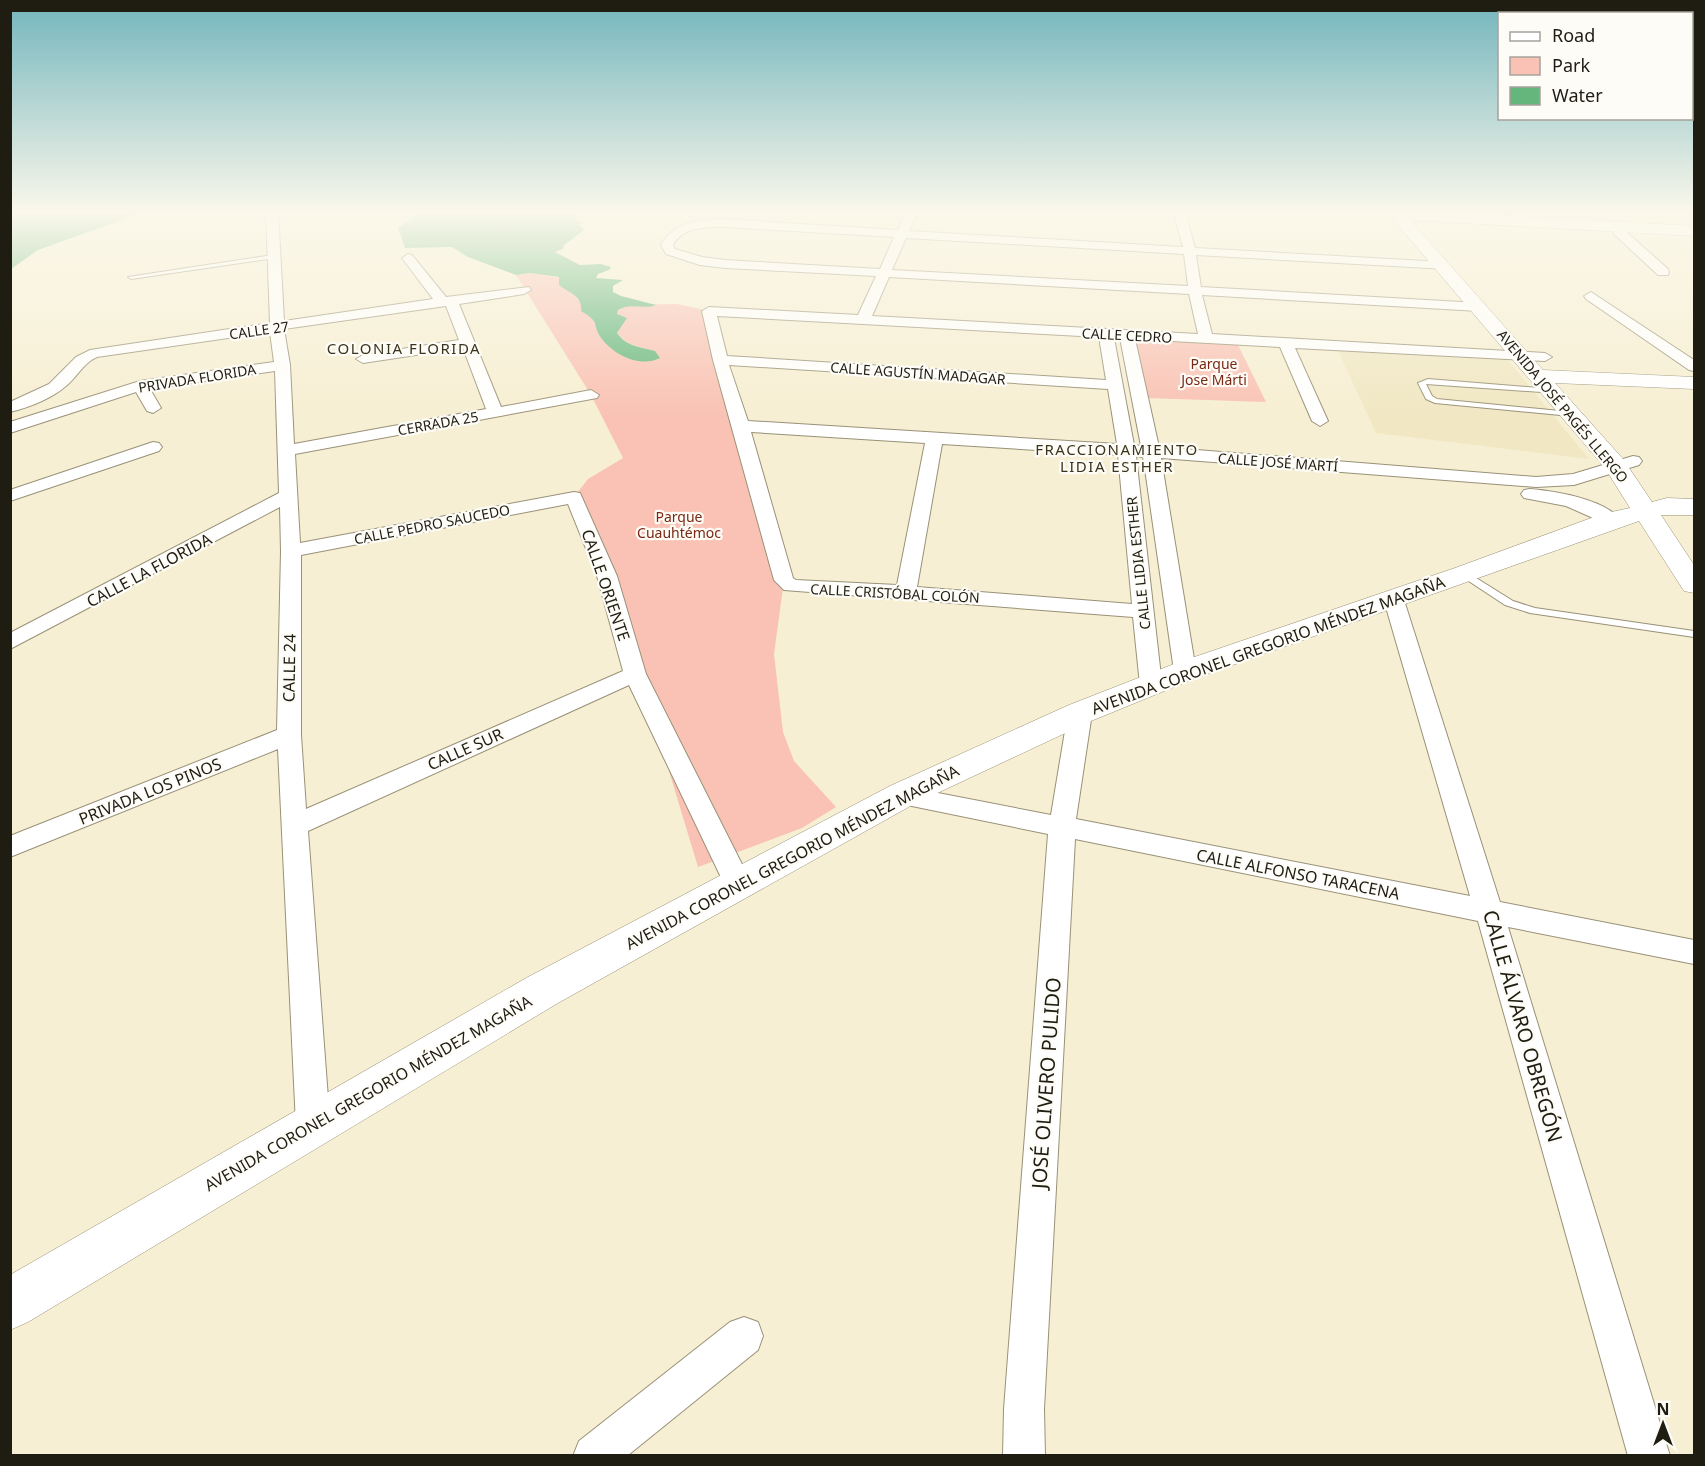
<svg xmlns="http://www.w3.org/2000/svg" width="1705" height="1466" viewBox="0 0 1705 1466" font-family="'Noto Sans',sans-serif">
	<rect width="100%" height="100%" fill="#f7efd3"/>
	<polygon fill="#f1e7c3" points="1338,351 1507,359 1589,459 1376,433"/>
	<g fill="#f9c2b4">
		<path d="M531,273L560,278L562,287C586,300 593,323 607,344L655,351C640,347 627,346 617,333L623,324L617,314L618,310L626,305L677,304L709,311L784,580L774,654L783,732L794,761L836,807L802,828L698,867L630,642L574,497L588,479L623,458L591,395L516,275Z"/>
		<polygon points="1130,338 1237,343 1266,402 1145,398"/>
	</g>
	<g fill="#64b67c">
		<polygon points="11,211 147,211 38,250 11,269"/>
		<path d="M421,211H581L576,217V221L589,222L579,224L584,230L563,246L564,248L555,252L580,265L601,264L611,267L609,270L598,274L596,278L623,280L613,286V292L621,296L656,305C644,310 630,302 618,310L617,314L627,318L617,333C626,346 640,347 655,351L660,358C640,368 614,355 602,339C591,325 602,323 581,311C583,296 569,293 559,285V277L530,273L516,275L468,257L452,247L405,248L398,228Z"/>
	</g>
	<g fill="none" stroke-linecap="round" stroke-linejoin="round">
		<g stroke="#999177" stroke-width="2">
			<g id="lane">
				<polygon points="273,255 275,256 275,258 131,279 128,277"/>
				<polygon points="1428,379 1552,389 1556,391 1555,393 1426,384 1432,396 1437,399 1571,412 1575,414 1571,416 1435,403 1426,399 1418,383"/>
				<polygon points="1465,571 1513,601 1535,608 1694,631 1694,637 1530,613 1505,605 1461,576 1460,574"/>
			</g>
		</g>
		<g stroke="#999177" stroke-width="2">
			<g id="street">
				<path d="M266,211H278L284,321L433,299L402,258L408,254L412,255L446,297L529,287L531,290L524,294L459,304L501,407L591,390L599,395L597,398L295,454L300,543L574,492L580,493L617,576L646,674L752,884L748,892L738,895L728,892L629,685L308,831L330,1125L325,1136L313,1141L301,1136L296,1125L278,749L10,857V836L277,730L281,551L280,507L10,649V633L279,493L275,371L150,389L161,408L153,413L147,411L136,392L10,433V422L140,381L274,362L270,332L97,357C83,363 78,376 66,386C51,399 30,407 10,412V402L49,384L76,357L90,350L270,323ZM446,306L459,340L363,355L356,359L363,363L463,348L486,409L294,444L290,365L284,329ZM568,504L597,576L623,671L306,809L301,735V555Z"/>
				<path d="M906,211H918L909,231L1183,247L1173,211H1185L1195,248L1443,262L1447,263L1449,266L1447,269L1196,255L1201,287L1479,303L1486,307L1479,311L1202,295L1212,334L1545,353L1552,357L1545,361L1295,348L1328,421L1320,426L1312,421L1280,347L1135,339L1159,447L1536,477L1573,474L1633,456L1639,457L1642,461L1639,465L1574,485L1536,487L1161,458L1196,671L1193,676L1185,678L1177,676L1174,671L1144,462L1143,457L1136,456L1162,685L1159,690L1151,693L1143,690L1140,685L1133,617L784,590L774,580L713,360L702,311L709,307L858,315L876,276L725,268L700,265L666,254L661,245C673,222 699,220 723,219L898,230ZM716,227H723L894,237L880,269L725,260L702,257L675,249L673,245C681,229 700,228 716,227ZM906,238L1184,254L1188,286L892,270ZM889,277L1189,294L1198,334L872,316ZM717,316L1099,337L1106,380L727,356ZM1114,338H1120L1141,446L1134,445ZM729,365L1108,389L1117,444L748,421ZM751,432L925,443L897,585L796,580L793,578ZM942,444L1118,455L1132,604L917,587Z"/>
				<polygon points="1510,211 1522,211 1530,221 1528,223 1520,223"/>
				<polygon points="1618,227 1622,228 1668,269 1669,272 1668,275 1658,275 1614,234 1614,228"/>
				<polygon points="1591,292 1694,360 1694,371 1689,370 1586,299 1584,296"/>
				<polygon points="153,442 159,443 162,447 159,451 10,501 10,490"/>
				<path d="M1530,489C1554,491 1606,499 1620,520L1618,524L1611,526L1566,506L1524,498L1521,494L1524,490Z"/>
				<polygon points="1393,591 1400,593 1403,597 1500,902 1694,940 1694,964 1508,927 1670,1456 1628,1456 1478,921 1075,839 1044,1409 1045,1456 1003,1456 1004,1409 1048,834 902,804 893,802 889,795 893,788 902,786 1051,815 1068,713 1072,707 1080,705 1088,707 1092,713 1076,819 1470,896 1383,597 1386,593"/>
				<polygon points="744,1317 758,1322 763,1336 758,1350 627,1456 573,1456 579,1441 730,1322"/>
			</g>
		</g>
		<g stroke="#999177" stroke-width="1">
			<polygon id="secondary" points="1386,211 1428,211 1694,226 1694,236 1410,220 1543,370 1694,377 1694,389 1555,383 1623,459 1652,502 1667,498 1694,499 1694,515 1661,515 1694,565 1694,593 1684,591 1639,521 1196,678 1091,721 914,804 558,1003 28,1322 10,1330 10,1275 528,977 890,786 1069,705 1174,664 1455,568 1602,514 1630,508 1605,468"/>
		</g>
		<g stroke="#999177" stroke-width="1">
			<polygon id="highway" points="1400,211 1419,211 1422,215 1414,220"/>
		</g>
		<use href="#lane" fill="#fff" fill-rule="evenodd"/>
		<use href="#street" fill="#fff" fill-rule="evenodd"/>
		<use href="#secondary" fill="#fff" fill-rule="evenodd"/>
		<use href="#highway" fill="#fff" fill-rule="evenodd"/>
	</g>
	<linearGradient id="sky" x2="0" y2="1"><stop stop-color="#73b5bd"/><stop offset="0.51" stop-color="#fbf8eb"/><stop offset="1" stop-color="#fbf8eb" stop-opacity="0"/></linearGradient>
	<rect width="1705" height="416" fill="url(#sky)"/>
	<g text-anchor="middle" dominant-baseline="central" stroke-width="4.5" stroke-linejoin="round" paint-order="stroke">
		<g font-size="14" fill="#1f1c12" stroke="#fefcf7">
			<text transform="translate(259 330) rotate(-8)">CALLE 27</text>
			<text transform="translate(1127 335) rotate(3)">CALLE CEDRO</text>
			<text transform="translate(918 373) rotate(4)">CALLE AGUSTÍN MADAGAR</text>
			<text transform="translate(197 378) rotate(-9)">PRIVADA FLORIDA</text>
			<text transform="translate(1563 406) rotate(50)">AVENIDA JOSÉ PAGÉS LLERGO</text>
			<text transform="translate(438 423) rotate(-10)">CERRADA 25</text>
			<text transform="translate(1278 462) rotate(4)">CALLE JOSÉ MARTÍ</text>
			<text transform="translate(432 524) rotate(-11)">CALLE PEDRO SAUCEDO</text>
			<text transform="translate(1138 563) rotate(-96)">CALLE LIDIA ESTHER</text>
			<text transform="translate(895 593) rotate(3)">CALLE CRISTÓBAL COLÓN</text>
		</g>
		<g font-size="14" fill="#792814" stroke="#fefcf7">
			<text x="1214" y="363">Parque<tspan x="1214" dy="16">Jose Márti</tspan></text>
			<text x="679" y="516">Parque<tspan x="679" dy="16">Cuauhtémoc</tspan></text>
		</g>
		<g font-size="15" letter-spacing="1.5" fill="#3a341d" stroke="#fefcf7">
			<text x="404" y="348">COLONIA FLORIDA</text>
			<text x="1117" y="449">FRACCIONAMIENTO<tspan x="1117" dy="17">LIDIA ESTHER</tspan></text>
		</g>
		<g font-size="16" fill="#1f1c12" stroke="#fefcf7">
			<text transform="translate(149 570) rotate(-28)">CALLE LA FLORIDA</text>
			<text transform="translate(606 585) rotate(71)">CALLE ORIENTE</text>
			<text transform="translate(1268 645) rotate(-20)">AVENIDA CORONEL GREGORIO MÉNDEZ MAGAÑA</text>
			<text transform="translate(289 668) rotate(-89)">CALLE 24</text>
			<text transform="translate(465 749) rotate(-24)">CALLE SUR</text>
			<text transform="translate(150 791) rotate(-22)">PRIVADA LOS PINOS</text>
			<text transform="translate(792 857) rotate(-28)">AVENIDA CORONEL GREGORIO MÉNDEZ MAGAÑA</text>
			<text transform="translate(1298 874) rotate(11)">CALLE ALFONSO TARACENA</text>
			<text transform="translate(368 1093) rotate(-30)">AVENIDA CORONEL GREGORIO MÉNDEZ MAGAÑA</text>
		</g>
		<g font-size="20" fill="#1f1c12" stroke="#fefcf7">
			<text transform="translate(1523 1026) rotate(74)">CALLE ÁLVARO OBREGÓN</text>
			<text transform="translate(1046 1083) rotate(-86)">JOSÉ OLIVERO PULIDO</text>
		</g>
	</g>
	<rect width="1705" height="1466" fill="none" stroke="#1f1c12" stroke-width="24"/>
	<rect x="1498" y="12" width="195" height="108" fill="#fefcf7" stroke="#a5a29b" stroke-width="1.5"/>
	<rect x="1510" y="32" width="30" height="9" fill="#ffffff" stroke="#a5a29b" stroke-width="1.5"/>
	<text x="1552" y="42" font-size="18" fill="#1f1c12">Road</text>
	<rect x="1510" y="57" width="30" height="18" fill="#f9c2b4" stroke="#a5a29b" stroke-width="1.5"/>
	<text x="1552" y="72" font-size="18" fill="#1f1c12">Park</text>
	<rect x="1510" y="87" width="30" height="18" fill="#64b67c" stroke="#a5a29b" stroke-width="1.5"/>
	<text x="1552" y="102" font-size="18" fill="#1f1c12">Water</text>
	<g transform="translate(1663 1424)" stroke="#fefcf7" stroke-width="4.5" paint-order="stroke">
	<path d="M0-4.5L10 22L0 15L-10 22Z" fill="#1f1c12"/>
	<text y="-9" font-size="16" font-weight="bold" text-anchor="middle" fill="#1f1c12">N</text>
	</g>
</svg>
